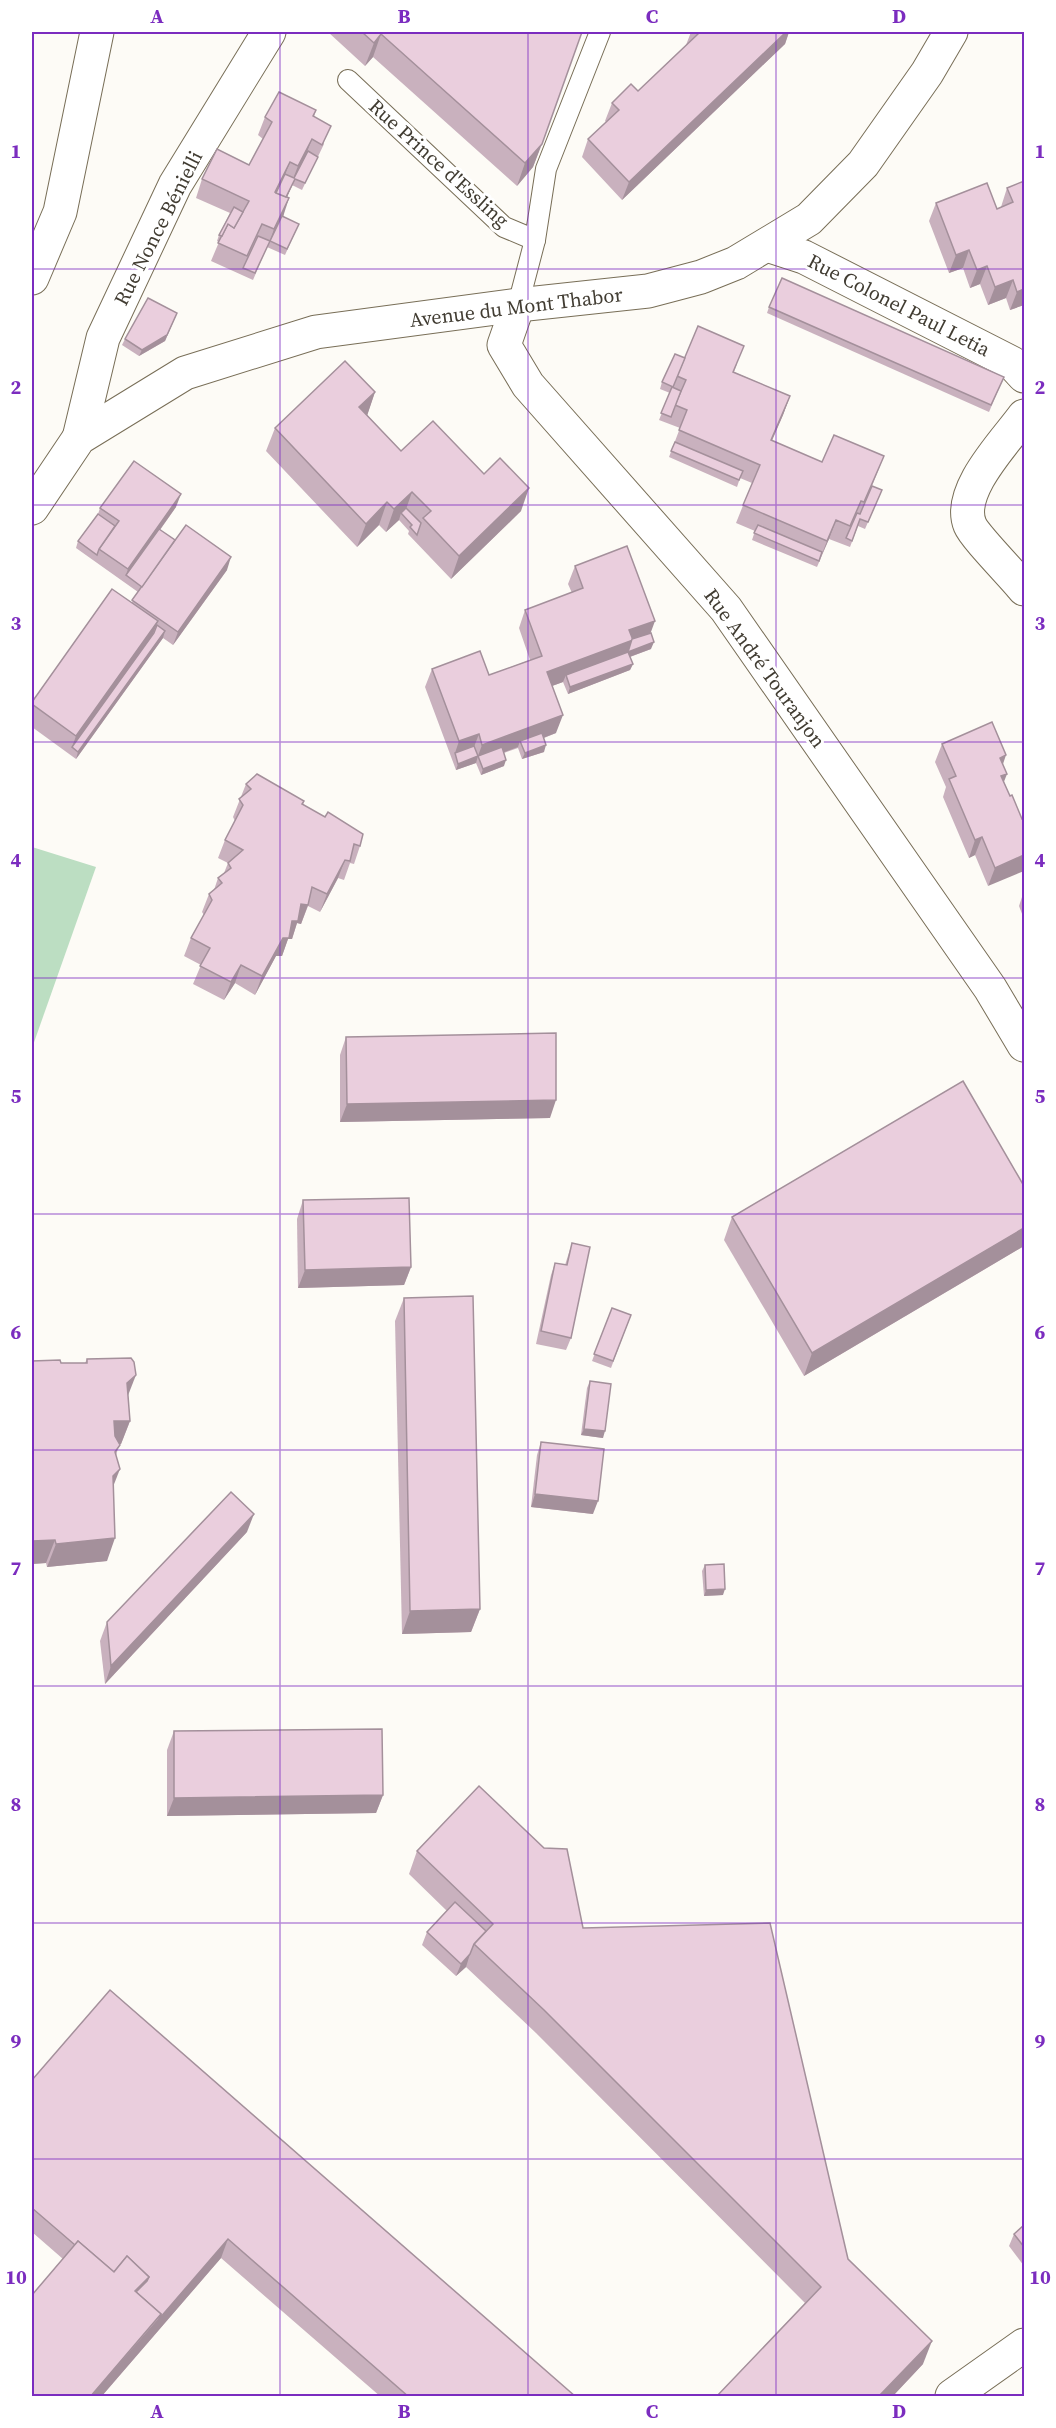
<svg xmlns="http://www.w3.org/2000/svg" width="1056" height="2428" viewBox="0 0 1056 2428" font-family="'Source Serif 4',serif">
	<rect width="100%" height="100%" fill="#fdfbf6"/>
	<polygon fill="#bcdec2" points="32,847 96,867 32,1048"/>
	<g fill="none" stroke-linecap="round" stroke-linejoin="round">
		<g stroke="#786e57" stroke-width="22">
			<g id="lane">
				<polyline points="348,80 504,227 535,240"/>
				<polyline points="518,305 535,240 546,169 600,32"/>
			</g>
		</g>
		<g stroke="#786e57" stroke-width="35">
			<g id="street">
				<polyline points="767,245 804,257 1012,363 1024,376"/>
				<polyline points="32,278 60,212 97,32"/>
				<polyline points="518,305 504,345 528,385 726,609 990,988 1024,1045"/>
				<path d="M1024,416C1006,441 956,491 970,525C975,537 1014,576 1024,589"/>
				<polyline points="79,438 103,338 175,185 269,32"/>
				<polyline points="952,2396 1024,2345"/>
			</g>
		</g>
		<g stroke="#786e57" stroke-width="35">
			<polyline id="secondary" points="32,508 79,438 185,373 316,332 518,305 648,291 701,277 736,263 809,219 863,164 927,73 951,32"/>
		</g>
		<use href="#lane" stroke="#fff" stroke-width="20"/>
		<use href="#street" stroke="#fff" stroke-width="33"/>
		<use href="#secondary" stroke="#fff" stroke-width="33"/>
	</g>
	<g fill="#c9b1be">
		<polygon points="328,32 582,32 533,167 517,186 373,57 365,66"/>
		<polygon points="691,32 789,32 785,44 622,200 582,157 588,139 606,122 605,121 612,103 638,91 686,45"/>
		<polygon points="316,110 314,117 324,144 302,190 292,185 287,197 283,217 299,224 285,255 267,247 253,280 211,261 219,242 217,241 219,235 230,213 196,198 202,179 249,165 263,139 258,135 265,117"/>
		<polygon points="1024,181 1024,305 1010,310 1006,298 988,305 980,284 970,288 963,268 949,273 929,221 936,203 997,209 1001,207 1007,188"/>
		<polygon points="769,307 1004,377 989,412 767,313"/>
		<polygon points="177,313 165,341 139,356 122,345 125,339"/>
		<polygon points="685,358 737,364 734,372 790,396 783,415 772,441 822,462 884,456 872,486 879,497 865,529 858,526 850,547 829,539 817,567 752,540 755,531 736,523 752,483 740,478 737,487 669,457 680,428 659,420 670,393 660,389 662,382"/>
		<polygon points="375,392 367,415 401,451 484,474 521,511 451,579 408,534 409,531 399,520 386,532 379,525 357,547 266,451 275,428"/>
		<polygon points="176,507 160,530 175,540 227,570 173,645 163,638 76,759 32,727 32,702 132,602 138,592 76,548 78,541 98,514 100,508"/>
		<polygon points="575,566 651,633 651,649 630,657 633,664 630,670 568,694 563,682 552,686 556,733 544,738 544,752 522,759 518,748 504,753 504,766 481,775 476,763 456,770 425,687 432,669 489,675 530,660 519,628 525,610 572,593 568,584"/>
		<polygon points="942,744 1003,765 1004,782 1010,796 1022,819 988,886 975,855 969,858 943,797 946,787 935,762"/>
		<polygon points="246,784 304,801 303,805 360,846 354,864 350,863 344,880 338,878 320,912 308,906 301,924 297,923 292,939 288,939 282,956 276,956 255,995 235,983 224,1000 193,984 201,965 184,956 191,938 204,915 202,912 209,894 214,890 218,878 224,873 228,863 218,858 225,840 235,821 233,817"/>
		<polygon points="1024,891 1024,919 1019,906"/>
		<polygon points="346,1037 550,1118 340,1122 340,1055"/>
		<polygon points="1024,1186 1024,1246 804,1376 724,1240 732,1217"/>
		<polygon points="303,1200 411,1267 404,1285 298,1288 297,1219"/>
		<polygon points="572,1243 571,1338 566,1350 536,1344 551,1275 555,1263 565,1265"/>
		<polygon points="404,1298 480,1609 471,1632 402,1634 395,1321"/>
		<polygon points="612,1308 631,1315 611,1368 592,1361"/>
		<polygon points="87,1359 128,1396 130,1421 121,1444 119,1444 116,1456 107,1561 47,1567 46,1563 32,1564 32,1361 61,1363 85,1363"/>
		<polygon points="590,1381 603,1438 581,1435 587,1388"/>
		<polygon points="541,1442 593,1514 531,1507 537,1455"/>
		<polygon points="247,1532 105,1684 100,1641 107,1622"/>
		<polygon points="705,1565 723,1595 704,1596 702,1571"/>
		<polygon points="174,1731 383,1795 376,1813 167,1816 167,1750"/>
		<polygon points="417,1851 583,1928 848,2259 923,2364 892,2397 716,2397 805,2303 536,2033 466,1967 456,1976 422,1945 427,1932 447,1911 409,1874"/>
		<polygon points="32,2080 576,2397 381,2397 221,2258 101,2397 32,2397 63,2259 32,2232"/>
		<polygon points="1024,2225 1024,2266 1009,2246 1014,2234"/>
	</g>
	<g fill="#a4909b">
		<polygon points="786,32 789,32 785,44 622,200 629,182"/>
		<polygon points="381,34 373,57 365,66 374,43"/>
		<polygon points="312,139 305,157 279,215 298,166"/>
		<polygon points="542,144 533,167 517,186 525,163"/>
		<polygon points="290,162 283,180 271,204 275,192"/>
		<polygon points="289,198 283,217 270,241 274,229"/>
		<polygon points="969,250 963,268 949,273 956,255"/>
		<polygon points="987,266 980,284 970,288 977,270"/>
		<polygon points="1013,280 1006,298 988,305 995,287"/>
		<polygon points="1024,289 1024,305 1010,310 1017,292"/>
		<polygon points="177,313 165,341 139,356 142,350"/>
		<polygon points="375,392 367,416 359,407"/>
		<polygon points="790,396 783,415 764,458 771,440"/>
		<polygon points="529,488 521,511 451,579 459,556"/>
		<polygon points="412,492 404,515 401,513 399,520 386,532 394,509"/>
		<polygon points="181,494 176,507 127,576 126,575 128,569"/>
		<polygon points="387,502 379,525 357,547 366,524"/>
		<polygon points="836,520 829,539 820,559 827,541"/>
		<polygon points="231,557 227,570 173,645 178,632"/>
		<polygon points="158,621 151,639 72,747 76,736"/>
		<polygon points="655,621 648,640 654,642 651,649 567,680 566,675 563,682 541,690 547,672 629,630"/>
		<polygon points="165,631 163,638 76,759 78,752"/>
		<polygon points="633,664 630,670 568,694 570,687"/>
		<polygon points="563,715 556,733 522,746 520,741 518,747 480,761 478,756 482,745"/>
		<polygon points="479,734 472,752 455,753 459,741"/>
		<polygon points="546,745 544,752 522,759 525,753"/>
		<polygon points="1006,755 1000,773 1000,758"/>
		<polygon points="478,756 476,763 456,770 458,764"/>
		<polygon points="506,760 504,766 481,775 483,769"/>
		<polygon points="1007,774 1000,792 1001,776"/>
		<polygon points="982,837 975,855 969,858 975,840"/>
		<polygon points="1024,855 1024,871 988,886 995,868"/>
		<polygon points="345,860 338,878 320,912 327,894"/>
		<polygon points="301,904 308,905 301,924 297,923 292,939 288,939 282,956 276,956 255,995 262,976"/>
		<polygon points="241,965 235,983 224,1000 231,982"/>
		<polygon points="556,1100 550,1118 340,1122 347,1104"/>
		<polygon points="1024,1228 1024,1246 804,1376 812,1353"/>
		<polygon points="411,1267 404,1285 298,1288 305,1270"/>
		<polygon points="136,1375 127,1398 127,1383"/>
		<polygon points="114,1421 130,1421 121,1444 106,1444"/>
		<polygon points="584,1429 605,1431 603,1438 581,1435"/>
		<polygon points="120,1469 111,1492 113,1476"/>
		<polygon points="535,1494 598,1501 593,1514 531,1507"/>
		<polygon points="254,1514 247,1532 105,1684 111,1666"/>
		<polygon points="115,1538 107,1561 47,1567 56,1544"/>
		<polygon points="55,1540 46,1563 32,1564 32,1541"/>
		<polygon points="725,1589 723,1595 704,1596 706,1590"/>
		<polygon points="480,1609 471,1632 402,1634 410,1611"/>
		<polygon points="383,1795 376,1813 167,1816 174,1798"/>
		<polygon points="470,1954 466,1967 456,1976 461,1964"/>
		<polygon points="228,2239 221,2258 101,2397 90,2397"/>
		<polygon points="149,2277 140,2300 135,2291"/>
		<polygon points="932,2341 923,2364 892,2397 878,2397"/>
	</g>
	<g fill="#eacedd" stroke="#a4909b" stroke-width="1.5">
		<polygon points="362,32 582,32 542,144 525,163 381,34 374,43"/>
		<polygon points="698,32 786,32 629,182 588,139 619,110 612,103 631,84 638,91 699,33"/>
		<polygon points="279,92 316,110 313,116 331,126 322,145 312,139 298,166 290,162 275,192 289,198 274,229 262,224 247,256 218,243 228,224 234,228 249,201 202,179 217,149 249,165 272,122 265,117"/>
		<polygon points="308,151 318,157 305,183 295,179 286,197 276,193 285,174 294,178"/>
		<polygon points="1024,181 1024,289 1017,292 1013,280 995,287 987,266 977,270 969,250 956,255 936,203 987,183 997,209 1013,202 1007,188"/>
		<polygon points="234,207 243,212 234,228 228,224 222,236 219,235"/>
		<polygon points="282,216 299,224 287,249 270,241"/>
		<polygon points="258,236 270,241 255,273 243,268"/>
		<polygon points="782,278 1004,377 991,405 769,307"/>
		<polygon points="148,298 177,313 167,335 142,350 125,339"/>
		<polygon points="698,326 744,346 733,372 790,396 771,440 822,462 834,435 884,456 864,502 861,501 850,526 836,520 827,541 743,505 760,465 679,430 687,410 675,405 686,380 677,376"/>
		<polygon points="675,354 685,358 673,387 662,382"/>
		<polygon points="345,361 375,392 359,407 401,451 433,421 484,474 500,458 529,488 459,556 423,518 431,511 412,492 394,509 387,502 366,524 275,428"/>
		<polygon points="672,387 681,391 671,417 661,413"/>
		<polygon points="675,442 743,471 739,480 671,451"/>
		<polygon points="134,461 181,494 128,569 99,549 119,521 100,508"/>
		<polygon points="872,486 882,490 868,522 860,519 852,541 846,538 857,513 860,514"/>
		<polygon points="406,508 421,523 417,535 410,527 412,525 401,513"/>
		<polygon points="98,514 115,526 99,549 97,555 78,541"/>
		<polygon points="186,525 231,557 178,632 132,600"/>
		<polygon points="758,525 822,552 819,561 754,533"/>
		<polygon points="159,529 175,540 142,587 126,575"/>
		<polygon points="627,546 655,621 629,630 633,640 547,672 563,715 482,745 479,734 459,741 432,669 480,651 489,675 542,656 525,610 583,588 575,566"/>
		<polygon points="112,589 158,621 76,736 32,704 32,702"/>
		<polygon points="157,625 165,631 78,752 72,747 154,633"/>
		<polygon points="651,633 654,642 628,652 632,639"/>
		<polygon points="628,652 633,664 570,687 566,675"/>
		<polygon points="992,722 1006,755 1000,758 1007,774 1001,776 1010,796 1012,795 1022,819 1024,818 1024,855 995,868 982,837 975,840 949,779 956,776 942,744"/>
		<polygon points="542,733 546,745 525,753 520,741"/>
		<polygon points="474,746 478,756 458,764 455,753"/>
		<polygon points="502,747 506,760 483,769 478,756"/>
		<polygon points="257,774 304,801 302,804 325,817 328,812 363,834 360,846 354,844 350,861 345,860 327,894 312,887 308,905 301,904 298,921 292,921 289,938 283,938 262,976 241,965 231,982 200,966 210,948 191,938 212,900 209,894 222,883 218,878 231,868 228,863 243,850 225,840 243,805 239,799 251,789 246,784"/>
		<polygon points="556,1033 556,1100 347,1104 346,1037"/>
		<polygon points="963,1081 1024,1186 1024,1228 812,1353 732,1217"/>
		<polygon points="409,1198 411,1267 305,1270 303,1200"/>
		<polygon points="572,1243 590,1247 571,1338 541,1331 555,1263 567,1265"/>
		<polygon points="473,1296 480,1609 410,1611 404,1298"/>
		<polygon points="612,1308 631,1315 613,1361 594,1354"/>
		<polygon points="131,1358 134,1362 136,1375 127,1383 130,1421 114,1421 115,1436 120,1445 115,1452 120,1469 113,1476 115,1538 56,1544 55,1540 32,1541 32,1361 60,1360 61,1363 87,1363 87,1359"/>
		<polygon points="590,1381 611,1384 605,1431 584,1429"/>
		<polygon points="541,1442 604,1449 598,1501 535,1494"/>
		<polygon points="231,1492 254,1514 111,1666 107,1622"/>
		<polygon points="724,1564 725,1589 706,1590 705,1565"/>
		<polygon points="382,1729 383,1795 174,1798 174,1731"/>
		<polygon points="479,1786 544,1848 567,1849 583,1928 770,1923 848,2259 932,2341 878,2397 716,2397 821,2287 544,2010 474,1944 493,1924 417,1851"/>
		<polygon points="455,1902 486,1931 474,1944 470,1954 461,1964 427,1932"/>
		<polygon points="110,1990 576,2397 409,2397 228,2239 159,2319 161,2314 136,2292 147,2281 149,2277 127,2256 114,2272 78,2241 75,2245 32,2208 32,2080"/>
		<polygon points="1024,2225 1024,2247 1014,2234"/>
		<polygon points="78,2241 114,2272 127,2256 149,2277 135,2291 161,2314 90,2397 32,2397 32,2295"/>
	</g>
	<path fill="none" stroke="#7b2cbf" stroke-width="1.5" stroke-opacity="0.55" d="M280,32V2396M528,32V2396M776,32V2396M32,269H1024M32,505H1024M32,742H1024M32,978H1024M32,1214H1024M32,1450H1024M32,1686H1024M32,1923H1024M32,2159H1024"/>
	<g text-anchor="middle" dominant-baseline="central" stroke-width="6" stroke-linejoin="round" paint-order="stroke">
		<g font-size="20" fill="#413c32" stroke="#fff">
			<text transform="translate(439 163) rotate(42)">Rue Prince d'Essling</text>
			<text transform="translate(158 228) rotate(-63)">Rue Nonce Bénielli</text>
			<text transform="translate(899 305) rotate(27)">Rue Colonel Paul Letia</text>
			<text transform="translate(516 307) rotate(-7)">Avenue du Mont Thabor</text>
			<text transform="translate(765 668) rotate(54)">Rue André Touranjon</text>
		</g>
	</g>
	<rect width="1056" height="2428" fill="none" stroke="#ffffff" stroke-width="66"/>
	<rect x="33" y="33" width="990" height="2362" fill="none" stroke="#7b2cbf" stroke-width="2"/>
	<g font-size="20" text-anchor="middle" font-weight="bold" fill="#7b2cbf">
		<text x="157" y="23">A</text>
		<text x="404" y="23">B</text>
		<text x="652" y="23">C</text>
		<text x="899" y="23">D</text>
		<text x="16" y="158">1</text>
		<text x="1040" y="158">1</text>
		<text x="16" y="394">2</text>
		<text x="1040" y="394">2</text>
		<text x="16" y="630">3</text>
		<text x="1040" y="630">3</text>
		<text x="16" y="867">4</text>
		<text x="1040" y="867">4</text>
		<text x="16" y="1103">5</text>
		<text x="1040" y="1103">5</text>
		<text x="16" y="1339">6</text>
		<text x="1040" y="1339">6</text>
		<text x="16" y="1575">7</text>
		<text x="1040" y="1575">7</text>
		<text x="16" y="1811">8</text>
		<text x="1040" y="1811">8</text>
		<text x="16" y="2048">9</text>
		<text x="1040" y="2048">9</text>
		<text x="16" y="2284">10</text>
		<text x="1040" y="2284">10</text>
		<text x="157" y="2418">A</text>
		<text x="404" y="2418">B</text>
		<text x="652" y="2418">C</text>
		<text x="899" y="2418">D</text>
	</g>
</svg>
